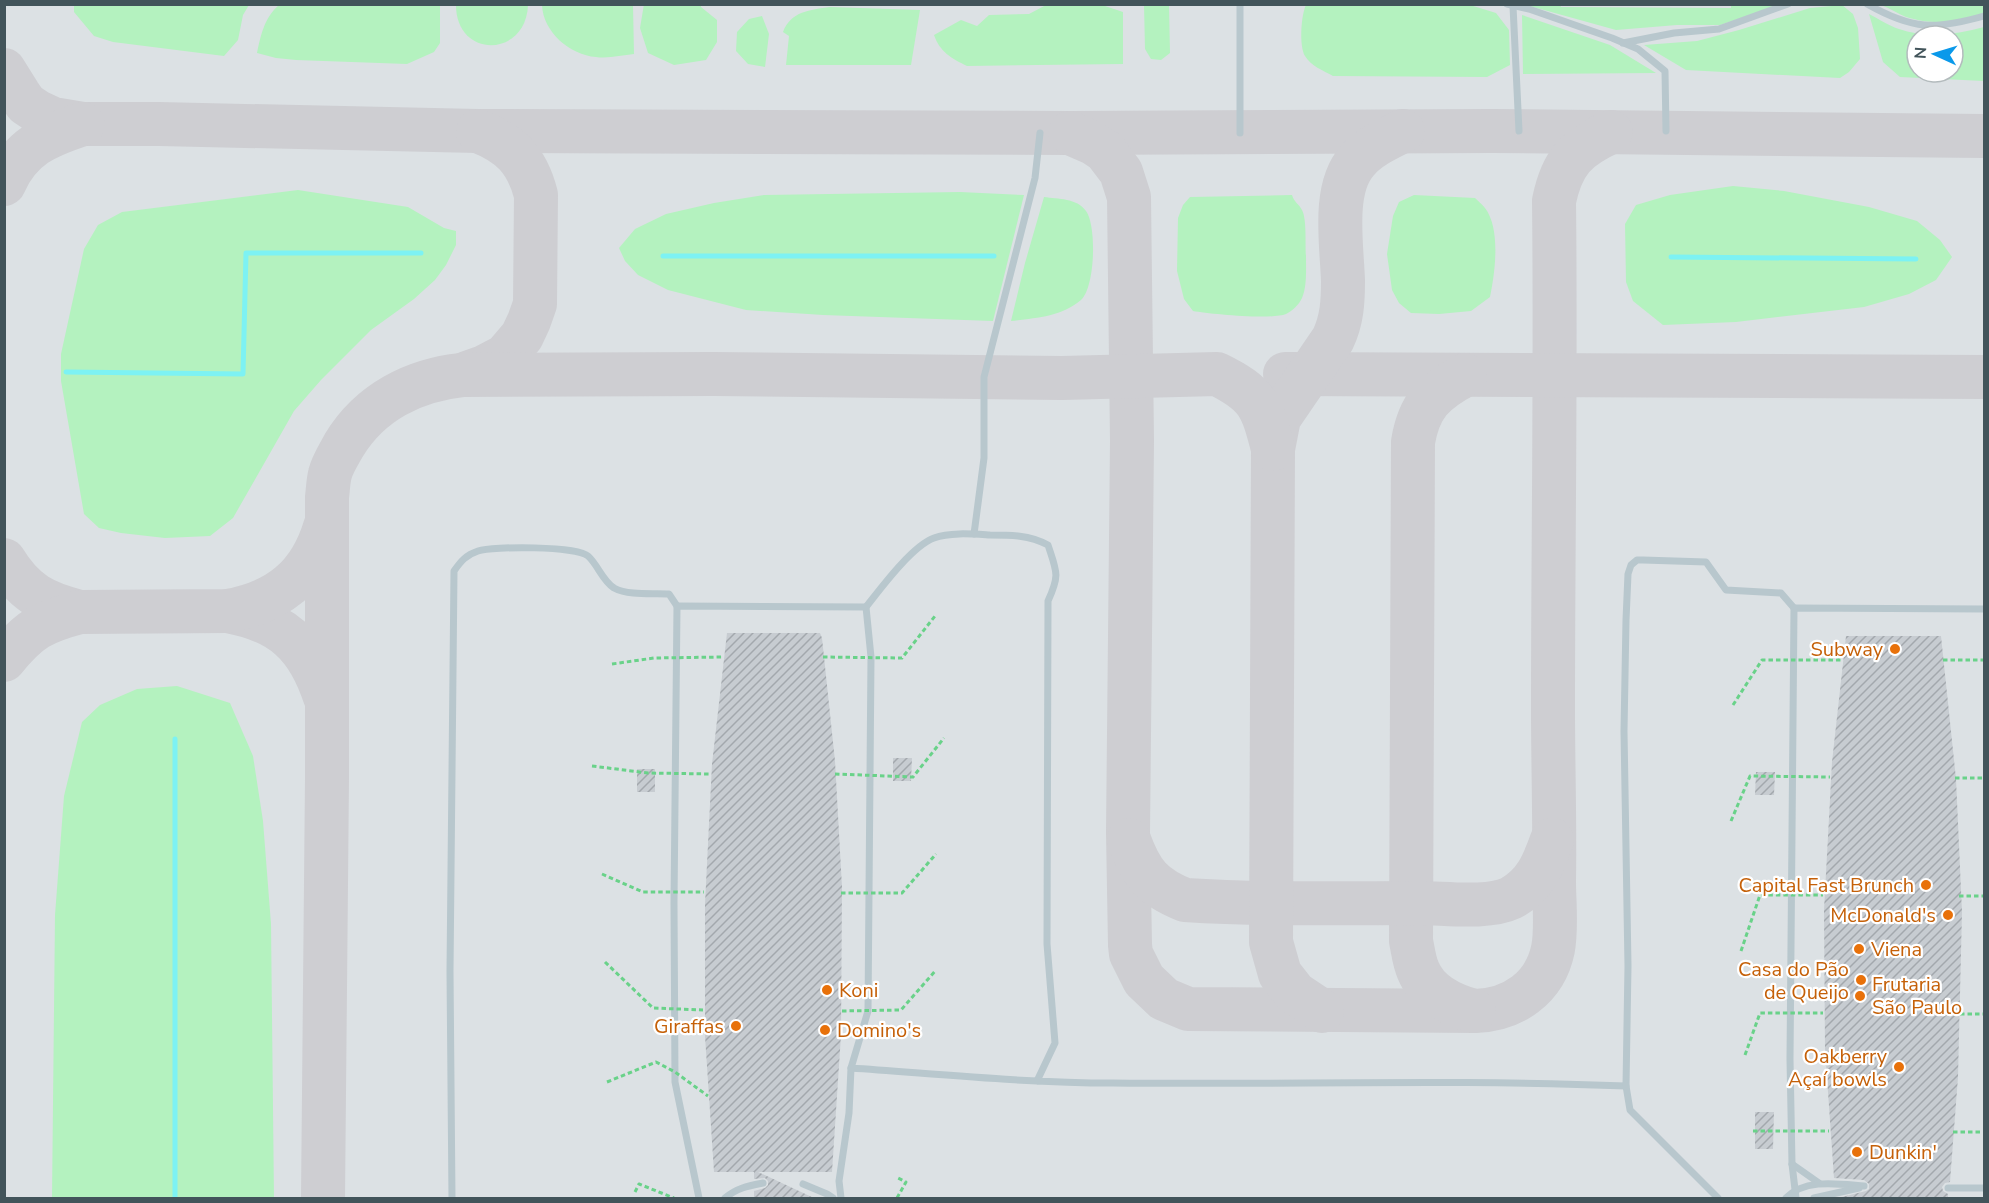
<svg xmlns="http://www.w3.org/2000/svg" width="1989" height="1203" viewBox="0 0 1989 1203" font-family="'Nunito Sans',sans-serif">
	<defs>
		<pattern id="building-hatch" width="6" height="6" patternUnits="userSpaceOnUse" patternTransform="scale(1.5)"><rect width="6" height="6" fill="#c7ccd1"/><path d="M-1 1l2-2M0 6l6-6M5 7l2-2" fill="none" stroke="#a3a8ad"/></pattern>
	</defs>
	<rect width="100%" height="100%" fill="#eeebec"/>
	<path fill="#dce1e4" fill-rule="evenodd" d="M5,5H1984V1198H5ZM1917,36H1953V72H1917Z"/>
	<g fill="#b4f2bf" fill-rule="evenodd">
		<polygon points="644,4 701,5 701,7 717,20 717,42 706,60 674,65 648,53 640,28"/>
		<path d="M1048,4L1102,5L1123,12V64L967,66C951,58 940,52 934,35L961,20L977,26L989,15L1029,14Z"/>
		<polygon points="74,5 74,4 249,5 243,15 238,40 224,56 113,42 94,36 74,12"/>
		<path d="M279,5H440V43L434,52L407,64L296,60L276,58L257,53C261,35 264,18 279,5Z"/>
		<path d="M456,5H528C526,58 456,59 456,5Z"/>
		<path d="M542,5H633L634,54C622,55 608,59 596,57C570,55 543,32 542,5Z"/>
		<polygon points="1144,5 1169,5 1170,53 1161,60 1151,59 1145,49"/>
		<path d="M1306,5H1470L1496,13L1509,30L1510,65L1487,77L1333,76C1324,71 1311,66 1305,56C1299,46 1301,15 1306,5Z"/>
		<polygon points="1526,5 1560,5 1561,7 1731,8 1731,5 1780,5 1720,25 1677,25 1616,30"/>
		<polygon points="1842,5 1853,14 1858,28 1860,59 1849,72 1840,78 1686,70 1644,45 1697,41 1739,30 1810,8"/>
		<path d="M1881,5H1984V14C1955,22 1936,26 1906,17C1898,14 1890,8 1881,5Z"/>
		<path d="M830,7L920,10L911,65H786L789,36L783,32C791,11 810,10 830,7Z"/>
		<path d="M1869,14C1879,19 1889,26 1899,29C1926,39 1958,34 1984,27V81L1900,77L1883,62ZM1917,36H1953V72H1917Z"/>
		<polygon points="1522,15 1610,45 1656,73 1523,74"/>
		<polygon points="762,16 769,34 765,67 748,64 736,51 737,32 749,19"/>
		<polygon points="1733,186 1784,191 1869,207 1917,221 1940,240 1952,257 1936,280 1909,294 1864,307 1736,322 1663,325 1633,301 1626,282 1625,224 1636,205 1670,195"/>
		<polygon points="298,190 408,207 444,228 456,231 456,245 446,265 435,280 414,299 371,330 321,380 294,411 233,518 210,536 165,538 121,533 99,528 84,514 61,381 61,354 84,249 98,225 122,212"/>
		<polygon points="960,192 1024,195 993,321 823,315 746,310 668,290 638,275 625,261 619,248 635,229 666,214 714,203 764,195"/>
		<path d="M1292,195C1294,202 1299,204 1302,210C1307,219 1305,245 1306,256C1306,269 1307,287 1302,298C1299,305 1292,311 1286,314C1271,320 1210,314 1193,311L1184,299L1177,271L1178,218L1183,205L1190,197Z"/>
		<path d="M1414,195L1475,198C1478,201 1482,204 1485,208C1501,229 1495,273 1490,297L1471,311L1439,314L1411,313L1399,303L1392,290L1387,254L1393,216L1399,202Z"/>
		<path d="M1044,197C1058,199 1077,198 1086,211C1097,226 1095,288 1081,300C1061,317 1035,318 1011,321L1025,263Z"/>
		<polygon points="177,686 230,703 253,756 263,821 271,924 274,1198 52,1198 55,915 64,796 82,722 100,705 137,689"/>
	</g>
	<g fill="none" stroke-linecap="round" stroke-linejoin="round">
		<g stroke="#7df2f3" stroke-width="5">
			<polyline points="663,256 994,256"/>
			<polyline points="1671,257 1916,259"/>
			<polyline points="66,372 243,374 246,253 421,253"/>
			<polyline points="175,739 175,1198"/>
		</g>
		<g stroke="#ceced2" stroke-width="44">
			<polyline points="4,70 19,94 26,104 38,112 53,119 83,124 159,124 478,131 1070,133 1492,131 1984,136"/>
			<path d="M1070,133L1093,143L1105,151L1121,172L1129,197L1132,441L1128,832L1130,945L1131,954L1144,980L1164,999L1188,1009L1475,1011C1513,1010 1545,988 1553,949C1557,928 1554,903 1554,881C1555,824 1553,766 1553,709C1553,540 1556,370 1554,201C1562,162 1576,148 1611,132"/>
			<path d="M4,184C20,147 46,136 83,124"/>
			<path d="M467,373L484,367L505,356L522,336L529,321L535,304L536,195C527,160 511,144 478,131"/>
			<polyline points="1285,374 1984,377"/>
			<path d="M1465,375C1433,392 1419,406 1413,442L1411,941C1413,950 1414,961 1418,970C1427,993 1452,1005 1474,1011"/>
			<path d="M4,560C24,593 44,603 80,612"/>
			<path d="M228,611C282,621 308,645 325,697"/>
			<path d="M4,660C29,629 42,622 80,612L228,611C278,602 310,577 325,527"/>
			<path d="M1129,840C1141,873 1152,887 1185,900C1263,905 1342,903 1420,903C1445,903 1488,909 1511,898C1535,885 1543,865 1552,840"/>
			<path d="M1322,1011L1295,993L1280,974L1271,942L1273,449L1279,418L1333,339C1342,320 1343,302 1343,281C1342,246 1332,189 1357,161C1369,147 1387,139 1403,131"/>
			<path d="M323,1198L327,778V497C328,490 328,482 330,474C332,465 339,454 344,445C370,402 414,380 462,375L713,374L1062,378L1217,374C1258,394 1262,406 1273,449"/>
		</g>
	</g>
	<g fill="url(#building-hatch)">
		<polygon points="727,633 820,633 822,638 835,761 842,887 841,1035 832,1172 758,1172 814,1198 754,1198 754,1191 765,1188 768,1185 768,1181 765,1178 754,1179 754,1172 714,1172 705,1036 705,904 712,764"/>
		<polygon points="1846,636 1941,636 1956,779 1962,912 1958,1077 1950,1182 1945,1183 1942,1187 1943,1191 1948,1194 1948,1198 1838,1198 1866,1191 1869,1189 1869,1184 1864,1180 1834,1178 1825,1049 1824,910 1832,762"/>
		<polygon points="893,758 912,758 911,781 893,781"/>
		<rect x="637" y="769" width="18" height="23"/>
		<polygon points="1756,772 1775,772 1774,795 1755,795"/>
		<polygon points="1755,1112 1774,1112 1773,1149 1755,1149"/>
	</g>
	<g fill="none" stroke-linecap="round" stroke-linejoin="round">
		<g stroke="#69d289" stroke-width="3" stroke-dasharray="4.5 3" stroke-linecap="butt">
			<polyline points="1943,660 1984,660"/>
			<polyline points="1955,778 1984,778"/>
			<polyline points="1959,896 1984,896"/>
			<polyline points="1960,1014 1984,1014"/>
			<polyline points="1953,1132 1984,1132"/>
			<polyline points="635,1192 639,1184 674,1198"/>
			<polyline points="897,1198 906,1182 898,1178"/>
		</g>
		<g stroke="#b8c7cd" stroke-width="7">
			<polyline points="1507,4 1529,9 1612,38 1638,49 1665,71 1666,131"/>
			<path d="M1867,4C1913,30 1935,30 1984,16"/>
			<polyline points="1513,6 1519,131"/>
			<polyline points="1623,43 1674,33 1719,29 1788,4"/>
			<polyline points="1240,133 1240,4"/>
			<polyline points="974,534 984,458 984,377 1035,178 1040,133"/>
			<path d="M1037,1081L1055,1043L1047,944L1048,601C1060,575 1057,572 1048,545C1029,535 1011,535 990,535C973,534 950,532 934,538C912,546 881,588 866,607L871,657L868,1011L851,1068C938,1074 1026,1083 1113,1083C1284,1085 1455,1079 1626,1086L1628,966L1624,731L1626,620L1628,574L1631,565L1637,560H1643L1706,562L1726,590L1781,593L1794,608"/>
			<polyline points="1626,1086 1630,1110 1718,1198"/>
			<polyline points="1792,1164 1819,1183"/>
			<polyline points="803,1184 827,1194 833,1198"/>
			<polyline points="1948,1188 1984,1188"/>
			<path d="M452,1198L450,971L454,571C461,561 466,555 478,551C493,546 577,546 588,556C598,565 602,580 614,588C629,596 653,593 669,594L677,606"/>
			<polyline points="699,1198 675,1082 674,903 677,606 866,607"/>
			<path d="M725,1198C737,1188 748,1186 763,1183"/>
			<polyline points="841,1198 839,1181 849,1113 851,1068"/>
			<path d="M1786,1198C1805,1178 1839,1184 1864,1186"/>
			<polyline points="1796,1198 1792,1164 1790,1059 1794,608 1984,609"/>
			<polyline points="1814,1198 1859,1188"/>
		</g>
		<g stroke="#69d289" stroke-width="3" stroke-dasharray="4.5 3" stroke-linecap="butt">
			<polyline points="823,657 902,658 935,616"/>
			<polyline points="612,664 654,658 723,657"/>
			<polyline points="1733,705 1762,660 1842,660"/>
			<polyline points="592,766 648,773 711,774"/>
			<polyline points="835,774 913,777 944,738"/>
			<polyline points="1731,821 1750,776 1830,777"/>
			<polyline points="602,874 643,892 704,892"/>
			<polyline points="841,893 902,893 936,854"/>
			<polyline points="1741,951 1760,895 1823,895"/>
			<polyline points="605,962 653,1008 703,1010"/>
			<polyline points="842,1011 901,1010 936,970"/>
			<polyline points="1745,1055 1760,1013 1823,1013"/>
			<polyline points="607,1082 656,1062 675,1072 708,1096"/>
			<polyline points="1753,1131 1829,1131"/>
		</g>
	</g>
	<g fill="#e8710a" stroke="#fff" stroke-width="2">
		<circle cx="1895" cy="649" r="6"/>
		<circle cx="1926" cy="885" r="6"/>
		<circle cx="1948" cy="915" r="6"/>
		<circle cx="1859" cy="949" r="6"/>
		<circle cx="1861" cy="980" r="6"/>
		<circle cx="827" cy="990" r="6"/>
		<circle cx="1860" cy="996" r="6"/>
		<circle cx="736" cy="1026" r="6"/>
		<circle cx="825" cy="1030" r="6"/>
		<circle cx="1899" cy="1067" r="6"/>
		<circle cx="1857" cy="1152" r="6"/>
	</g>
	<g text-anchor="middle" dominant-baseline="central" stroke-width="4.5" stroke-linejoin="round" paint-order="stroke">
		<g font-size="20" fill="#c56008" stroke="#fff" text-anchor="end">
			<text x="1883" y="649">Subway</text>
			<text x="1914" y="885">Capital Fast Brunch</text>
			<text x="1936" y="915">McDonald's</text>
			<text x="1871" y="949" text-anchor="start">Viena</text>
			<text x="1849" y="969">Casa do Pão<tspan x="1849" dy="23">de Queijo</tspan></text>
			<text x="1872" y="984" text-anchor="start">Frutaria<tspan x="1872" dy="23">São Paulo</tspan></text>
			<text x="839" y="990" text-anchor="start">Koni</text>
			<text x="724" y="1026">Giraffas</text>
			<text x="837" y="1030" text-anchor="start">Domino's</text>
			<text x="1887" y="1056">Oakberry<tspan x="1887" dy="23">Açaí bowls</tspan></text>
			<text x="1869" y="1152" text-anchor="start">Dunkin'</text>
		</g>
	</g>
	<rect width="1989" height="1203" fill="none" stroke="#42545a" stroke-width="12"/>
	<g transform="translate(1935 54) rotate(274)"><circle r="28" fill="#ffffff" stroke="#b3bbbd" stroke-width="1.5"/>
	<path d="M0-4.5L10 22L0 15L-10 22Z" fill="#0a99ea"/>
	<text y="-9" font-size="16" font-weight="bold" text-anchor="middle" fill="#42545a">N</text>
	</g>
</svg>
